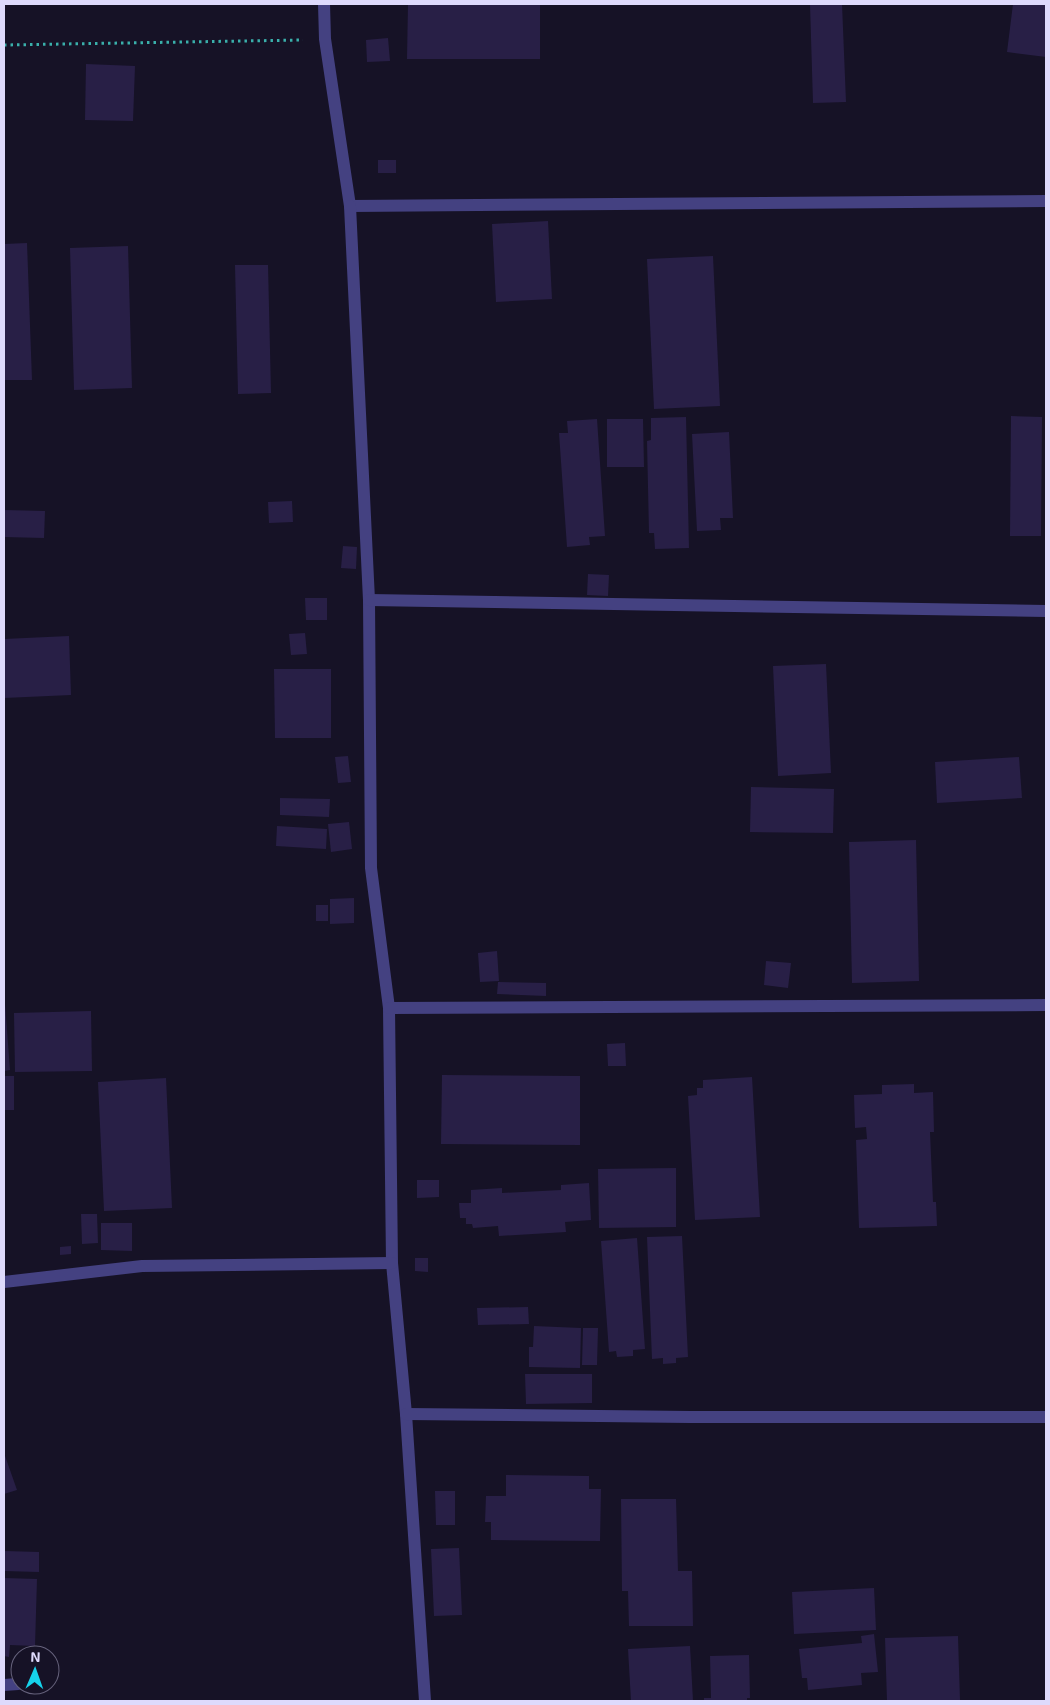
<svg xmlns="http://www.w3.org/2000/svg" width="1050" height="1705" viewBox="0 0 1050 1705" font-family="'Exo 2',sans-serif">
	<rect width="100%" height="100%" fill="#161226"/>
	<g fill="#281f46">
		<polygon points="408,4 540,4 540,59 407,59"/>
		<polygon points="810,4 842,4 846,102 813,103"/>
		<polygon points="1013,4 1046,5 1046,57 1007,52"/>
		<polygon points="388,38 390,61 367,62 366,40"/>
		<polygon points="86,64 135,66 133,121 85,120"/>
		<rect x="378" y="160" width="18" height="13"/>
		<polygon points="548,221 552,299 496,302 492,224"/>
		<polygon points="27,243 32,380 4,380 4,244"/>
		<polygon points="128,246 132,388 74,390 70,248"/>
		<polygon points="713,256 720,406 654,409 647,259"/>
		<polygon points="235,265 268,265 271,393 238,394"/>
		<polygon points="1011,416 1042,417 1041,536 1010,536"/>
		<polygon points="686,417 689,548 655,549 654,533 649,533 647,441 651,440 651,418"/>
		<polygon points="597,419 605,536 589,537 590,545 567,547 559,433 568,433 567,421"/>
		<polygon points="607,419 643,419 644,467 607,467"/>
		<polygon points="729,432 733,518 720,518 721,530 697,531 692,434"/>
		<polygon points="292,501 293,522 269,523 268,502"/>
		<polygon points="4,510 45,511 44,538 4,537"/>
		<polygon points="343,546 357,547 356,569 341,568"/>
		<polygon points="588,574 609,575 608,596 587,595"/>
		<polygon points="305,598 327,598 327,620 306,620"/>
		<polygon points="305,633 307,654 291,655 289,634"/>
		<polygon points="69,636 71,695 4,698 4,639"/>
		<polygon points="826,664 831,773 778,776 773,666"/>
		<polygon points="274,669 331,669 331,738 275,738"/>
		<polygon points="348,756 351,782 338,783 335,757"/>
		<polygon points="1019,757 1022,798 937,803 935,762"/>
		<polygon points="751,787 834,789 833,833 750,832"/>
		<polygon points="280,798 330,799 329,817 280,815"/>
		<polygon points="349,822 352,849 331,852 328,824"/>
		<polygon points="277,826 327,829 326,849 276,846"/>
		<polygon points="916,840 919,981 852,983 849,842"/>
		<polygon points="354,898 354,923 330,924 330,899"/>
		<rect x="316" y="905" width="12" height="16"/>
		<polygon points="497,951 499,981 480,982 478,953"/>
		<polygon points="766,961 791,963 788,988 764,985"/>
		<polygon points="498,982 546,983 546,996 497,994"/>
		<polygon points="4,1004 5,1004 10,1070 4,1071"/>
		<polygon points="91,1011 92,1071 15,1072 14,1013"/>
		<polygon points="625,1043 626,1066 608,1066 607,1044"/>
		<polygon points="442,1075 580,1076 580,1145 441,1144"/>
		<rect x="4" y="1076" width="10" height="34"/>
		<polygon points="752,1077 760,1217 695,1220 688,1096 697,1095 697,1088 703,1088 703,1080"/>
		<polygon points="166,1078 172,1208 104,1211 98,1082"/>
		<polygon points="914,1084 914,1093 933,1092 934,1132 930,1132 933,1202 936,1202 937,1226 859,1228 856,1140 867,1139 866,1127 855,1128 854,1095 882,1094 882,1085"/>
		<polygon points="676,1168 676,1227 599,1228 598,1169"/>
		<polygon points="417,1180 439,1180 439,1197 417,1198"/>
		<polygon points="589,1183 591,1220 565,1222 566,1232 499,1236 498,1226 473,1228 472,1224 466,1224 466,1218 460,1218 459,1203 471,1203 471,1190 502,1188 502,1193 561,1190 561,1185"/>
		<polygon points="81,1214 97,1214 98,1243 82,1244"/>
		<polygon points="101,1223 132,1223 132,1251 101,1250"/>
		<polygon points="682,1236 688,1357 676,1358 676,1363 663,1364 663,1358 652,1359 647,1237"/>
		<polygon points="637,1238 645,1349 633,1350 633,1356 617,1357 616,1351 609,1352 601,1241"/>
		<polygon points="71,1246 71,1254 60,1255 60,1247"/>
		<polygon points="415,1258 428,1258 428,1272 415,1271"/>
		<polygon points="528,1307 529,1324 478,1325 477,1308"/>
		<polygon points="534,1326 581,1328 580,1368 529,1367 529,1347 533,1347"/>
		<polygon points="583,1328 598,1328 597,1365 582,1365"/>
		<polygon points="525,1374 592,1374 592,1403 526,1404"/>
		<polygon points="4,1453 17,1490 4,1494"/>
		<polygon points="506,1475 589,1476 589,1489 601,1489 600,1541 491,1540 491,1522 485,1522 486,1496 506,1496"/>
		<polygon points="435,1491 455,1491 455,1525 436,1525"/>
		<polygon points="621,1499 676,1499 678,1571 692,1571 693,1626 629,1626 628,1591 622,1591"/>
		<polygon points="459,1548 462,1615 434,1616 431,1549"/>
		<polygon points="4,1551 39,1552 39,1572 4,1571"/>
		<polygon points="4,1578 37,1579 35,1646 10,1645 9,1657 4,1656"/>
		<polygon points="874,1588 876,1630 794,1634 792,1592"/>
		<polygon points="874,1634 878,1672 861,1673 862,1685 808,1690 807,1678 802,1678 799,1649 862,1643 861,1636"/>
		<polygon points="958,1636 960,1701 887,1701 885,1638"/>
		<polygon points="690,1646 693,1701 631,1701 628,1649"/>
		<polygon points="749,1655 750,1698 747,1698 747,1701 704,1701 704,1698 711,1698 710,1656"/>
	</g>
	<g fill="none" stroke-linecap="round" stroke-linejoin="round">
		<polyline stroke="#3ab0ab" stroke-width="3" stroke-dasharray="2.5 4" stroke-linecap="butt" points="4,45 303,40"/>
		<g stroke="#444181" stroke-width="12">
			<polyline points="324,4 325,39 350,206 1046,201"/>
			<polyline points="350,206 369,600 371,868 389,1008 392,1263 406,1414 425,1701"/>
			<polyline points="369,600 1046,611"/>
			<polyline points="389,1008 1046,1005"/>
			<polyline points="4,1282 142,1266 392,1263"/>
			<polyline points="406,1414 690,1417 1046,1417"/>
			<polyline points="4,1685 18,1684"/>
		</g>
	</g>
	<rect width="1050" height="1705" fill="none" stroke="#dedafc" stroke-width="10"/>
	<g transform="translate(35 1670) rotate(2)"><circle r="24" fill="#161226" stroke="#66627c"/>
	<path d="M0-4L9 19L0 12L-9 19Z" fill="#16d3ec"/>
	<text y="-8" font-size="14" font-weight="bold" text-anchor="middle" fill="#dedafc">N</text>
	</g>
</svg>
